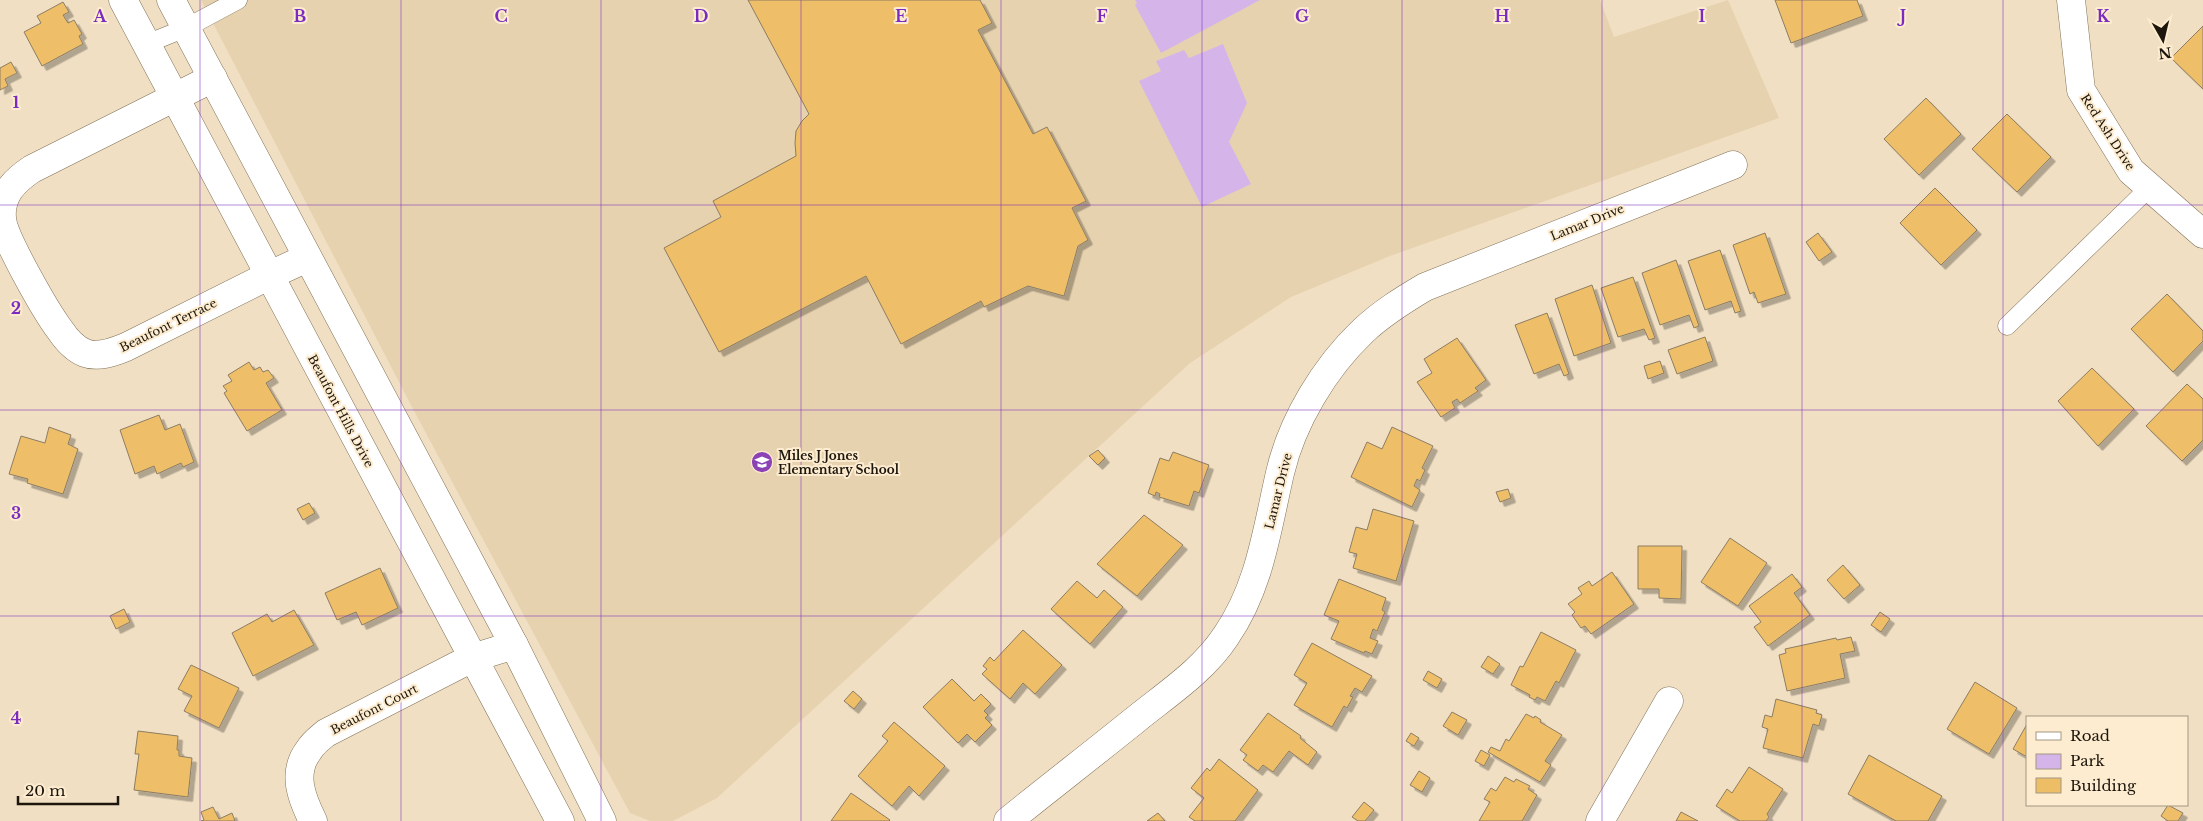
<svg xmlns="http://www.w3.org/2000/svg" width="2203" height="821" viewBox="0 0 2203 821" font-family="'Libre Baskerville',serif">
	<defs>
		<filter id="shadow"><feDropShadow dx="4.5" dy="4.5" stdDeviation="0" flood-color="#0004"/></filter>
	</defs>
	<rect width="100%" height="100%" fill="#f0dfc3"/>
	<polygon fill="#e7d2af" points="201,0 1600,0 1614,37 1728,0 1779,118 1390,256 1291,297 1190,363 717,798 673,821 650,821 630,813 413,409"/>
	<g fill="#d5b5e9">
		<polygon points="1135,0 1260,0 1161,53 1135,5 1137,3"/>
		<polygon points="1223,44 1247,103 1229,142 1251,184 1202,207 1139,81 1161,71 1156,61 1184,50 1189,58"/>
	</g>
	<g fill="#eebe67" stroke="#8c7d63" filter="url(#shadow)">
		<polygon points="748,0 980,0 992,23 978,30 1033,134 1047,127 1086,201 1072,208 1088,240 1078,246 1064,296 1028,286 984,307 981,301 901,344 866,276 719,352 664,248 721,217 713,201 796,156 795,143 796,131 802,121 809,114"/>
		<polygon points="1775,0 1857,0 1863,16 1791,43"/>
		<polygon points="63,2 69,12 63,15 68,23 74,20 82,34 79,36 83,44 42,66 24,32 41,23 37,16"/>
		<polygon points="2203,26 2203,89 2171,58"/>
		<polygon points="11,62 17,73 5,79 8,86 0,90 0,68"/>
		<polygon points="1926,98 1961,134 1919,175 1884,139"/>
		<polygon points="2007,114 2051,157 2017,192 1972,149"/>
		<polygon points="1935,188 1977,230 1941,265 1900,223"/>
		<polygon points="1765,233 1786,294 1758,303 1754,292 1750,294 1733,245"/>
		<polygon points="1818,233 1832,252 1819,261 1806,242"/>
		<polygon points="1720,250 1741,311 1735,313 1731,301 1705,310 1688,261"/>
		<polygon points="1676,260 1699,326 1694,328 1689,315 1660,325 1642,273"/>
		<polygon points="1633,277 1655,338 1649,340 1644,329 1618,337 1601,288"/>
		<polygon points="1592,285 1611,343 1574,356 1555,299"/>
		<polygon points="2167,294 2203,331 2203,341 2173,372 2131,329"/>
		<polygon points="1547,313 1569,374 1564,376 1559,364 1534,374 1515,325"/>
		<polygon points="1705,337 1713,361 1677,374 1668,350"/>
		<polygon points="1457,338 1486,380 1475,388 1478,391 1460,403 1457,399 1452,402 1455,408 1441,417 1417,382 1432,373 1424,359"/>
		<polygon points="1660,361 1664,373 1648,379 1644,366"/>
		<polygon points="249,362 254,370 260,367 263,372 268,370 274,378 266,383 282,410 247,431 224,393 227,391 223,386 232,381 228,375"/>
		<polygon points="2092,368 2134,409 2098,446 2058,401"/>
		<polygon points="2187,384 2203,399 2203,440 2182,461 2146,426"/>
		<polygon points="159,415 165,430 180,424 194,462 183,467 181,463 157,474 154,466 135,474 120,430"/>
		<polygon points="49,427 71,435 68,444 78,449 63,494 27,483 28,479 9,474 21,436 45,443"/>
		<polygon points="1392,427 1433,446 1422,468 1425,470 1420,481 1417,479 1414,486 1420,490 1412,507 1351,477 1367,442 1382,449"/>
		<polygon points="1098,450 1105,458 1098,465 1089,456"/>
		<polygon points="1173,452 1209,465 1199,493 1194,491 1189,506 1159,497 1160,494 1156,492 1155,496 1148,493 1160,458 1169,461"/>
		<polygon points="1508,489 1511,498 1500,502 1496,492"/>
		<polygon points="309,503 315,513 303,520 297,509"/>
		<polygon points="1373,509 1414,521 1396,581 1353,568 1357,554 1349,552 1356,527 1367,530"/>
		<polygon points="1144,515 1183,545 1137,596 1097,564"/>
		<polygon points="1730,538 1767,563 1738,606 1701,582"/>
		<polygon points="1638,546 1682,546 1681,599 1659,598 1659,589 1638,589"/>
		<polygon points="1843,565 1860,585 1844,599 1827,580"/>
		<polygon points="380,568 398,608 362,625 356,612 337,620 325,593"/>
		<polygon points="1612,572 1634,604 1591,634 1585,626 1581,628 1572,615 1575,612 1568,604 1582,594 1578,588 1589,581 1592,586"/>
		<polygon points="1792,574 1802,587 1794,593 1810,615 1768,646 1754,627 1761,622 1749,606"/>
		<polygon points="1339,579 1386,598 1382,610 1385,612 1377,631 1373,629 1370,638 1378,641 1372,654 1365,651 1364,653 1331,639 1339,621 1324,615"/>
		<polygon points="1077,581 1097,598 1104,590 1123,607 1090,644 1051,609"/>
		<polygon points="124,609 130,622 116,629 110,616"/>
		<polygon points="294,610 314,645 253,676 232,633 267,614 272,622"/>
		<polygon points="1880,612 1890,619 1881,632 1871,625"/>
		<polygon points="1023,630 1062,665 1035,694 1023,683 1010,699 982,674 987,669 983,666 990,657 994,661"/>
		<polygon points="1541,632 1576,650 1559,683 1556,681 1545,701 1537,697 1535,700 1529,697 1530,695 1511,685 1520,666 1523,667"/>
		<polygon points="1851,637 1855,651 1840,654 1845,678 1787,691 1779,655 1786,653 1785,649 1836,638 1837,640"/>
		<polygon points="1312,643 1372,676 1362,692 1355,688 1350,696 1353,697 1347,708 1344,706 1332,727 1294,705 1307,683 1294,675"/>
		<polygon points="1488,656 1500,664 1493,674 1481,667"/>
		<polygon points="191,665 239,688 219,728 184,711 192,696 178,689"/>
		<polygon points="1428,671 1442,679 1437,688 1423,680"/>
		<polygon points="952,679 974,701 981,694 991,704 984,711 988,715 985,718 992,725 975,742 967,734 958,743 923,707"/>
		<polygon points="1975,682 2017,708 1989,754 1947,729"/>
		<polygon points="853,691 862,699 854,709 844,701"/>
		<polygon points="1776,699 1817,710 1816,713 1822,715 1819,726 1813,724 1803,758 1763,748 1768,729 1762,727 1765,715 1772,717"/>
		<polygon points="1452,712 1467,720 1458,735 1443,726"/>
		<polygon points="1268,713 1301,736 1300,738 1317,752 1308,765 1289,751 1273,772 1263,765 1258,771 1243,760 1247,755 1240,750"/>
		<polygon points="1526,714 1534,718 1535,716 1541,720 1540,722 1562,735 1545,761 1551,765 1540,782 1488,752 1491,747 1500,751 1506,739 1509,741"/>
		<polygon points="894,722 945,766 919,796 909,786 892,806 858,776 888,741 882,736"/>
		<polygon points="2027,724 2027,757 2013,749"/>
		<polygon points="138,731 178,736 177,750 179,750 179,756 192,758 188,797 134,790 139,754 135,754"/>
		<polygon points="1411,733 1419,738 1414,746 1406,741"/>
		<polygon points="1481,750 1490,755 1484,766 1475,761"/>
		<polygon points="1869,755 1942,796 1928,821 1896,821 1848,794"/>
		<polygon points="1219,759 1258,790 1235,821 1195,821 1189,817 1204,798 1191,788 1207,768 1210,771"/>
		<polygon points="1749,767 1783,789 1767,814 1769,817 1766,821 1740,821 1716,806 1727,789 1732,793"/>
		<polygon points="1419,771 1430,778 1422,792 1410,785"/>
		<polygon points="1505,777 1514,782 1516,779 1530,786 1528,789 1537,795 1522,821 1479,821 1490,802 1484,799 1491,788 1496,791"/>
		<polygon points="851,793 890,820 889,821 831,821"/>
		<polygon points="1364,802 1374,810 1365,821 1358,821 1352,817"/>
		<polygon points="2168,805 2183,813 2178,821 2168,821 2161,816"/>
		<polygon points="213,807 219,819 232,813 235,821 201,821 204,820 201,812"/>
		<polygon points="1681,812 1698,821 1676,821"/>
		<polygon points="1158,813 1165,821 1147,821"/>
	</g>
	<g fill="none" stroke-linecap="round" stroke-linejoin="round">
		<g stroke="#817258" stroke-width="19">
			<g id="lane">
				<polyline points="146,44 186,28 238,0"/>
				<polyline points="2007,326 2150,187"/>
			</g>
		</g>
		<g stroke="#817258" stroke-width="29">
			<g id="street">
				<polyline points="123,0 560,821"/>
				<polyline points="171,0 514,645 602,821"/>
				<polyline points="2071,0 2081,90 2131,171 2203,234"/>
				<path d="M213,78L32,169C14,181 0,195 2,218C3,237 47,313 60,330C66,339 75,349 85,353C98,358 114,352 126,347L270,275L307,258"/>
				<path d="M313,821C302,799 291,773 309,750C313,743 320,738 326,733L472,658L514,645"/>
				<path d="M1008,821C1050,787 1093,754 1135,720C1167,694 1203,671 1226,636C1260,587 1267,529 1280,473C1292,421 1325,367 1363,331C1382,313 1403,300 1425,287L1733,165"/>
				<polyline points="1600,821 1669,701"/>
			</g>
		</g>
		<use href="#lane" stroke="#fff" stroke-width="18"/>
		<use href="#street" stroke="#fff" stroke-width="28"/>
	</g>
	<path fill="none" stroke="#7b2cbf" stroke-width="1" stroke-opacity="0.55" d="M200,0V821M401,0V821M601,0V821M801,0V821M1001,0V821M1202,0V821M1402,0V821M1602,0V821M1802,0V821M2003,0V821M0,205H2203M0,410H2203M0,616H2203"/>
	<defs>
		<g id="school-disc" transform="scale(1.125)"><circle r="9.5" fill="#8c42b4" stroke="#fdecd0"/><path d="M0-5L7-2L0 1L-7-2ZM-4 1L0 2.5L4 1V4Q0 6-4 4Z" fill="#fff"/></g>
	</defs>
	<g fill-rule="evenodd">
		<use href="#school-disc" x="762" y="462"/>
	</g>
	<g text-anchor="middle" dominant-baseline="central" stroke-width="4" stroke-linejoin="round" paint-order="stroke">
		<g font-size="12" fill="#1c160c" stroke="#fdecd0">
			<text transform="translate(2108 132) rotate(57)">Red Ash Drive</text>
			<text transform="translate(1587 222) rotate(-22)">Lamar Drive</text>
			<text transform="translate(168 325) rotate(-26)">Beaufont Terrace</text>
			<text transform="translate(341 411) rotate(62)">Beaufont Hills Drive</text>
			<text transform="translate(1278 491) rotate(-76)">Lamar Drive</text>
			<text transform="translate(374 709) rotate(-27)">Beaufont Court</text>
		</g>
		<g font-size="12" font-weight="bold" fill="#1c160c" stroke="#fdecd0" text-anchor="start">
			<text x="778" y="455">Miles J Jones<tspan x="778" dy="14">Elementary School</tspan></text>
		</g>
	</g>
	<g font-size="16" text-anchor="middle" font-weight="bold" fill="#7b2cbf" stroke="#fdecd0" stroke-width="4" stroke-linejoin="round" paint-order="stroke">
		<text x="100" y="22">A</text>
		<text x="300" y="22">B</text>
		<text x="501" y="22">C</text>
		<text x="701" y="22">D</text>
		<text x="901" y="22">E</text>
		<text x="1102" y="22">F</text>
		<text x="1302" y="22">G</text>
		<text x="1502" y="22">H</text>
		<text x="1702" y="22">I</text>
		<text x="1903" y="22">J</text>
		<text x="2103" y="22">K</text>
		<text x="16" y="108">1</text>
		<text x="16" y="314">2</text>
		<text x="16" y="519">3</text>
		<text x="16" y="724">4</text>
	</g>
	<rect x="2026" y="716" width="162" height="90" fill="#fdecd0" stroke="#a39682"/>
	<rect x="2036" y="732" width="25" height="8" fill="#ffffff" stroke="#a39682"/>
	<text x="2070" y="741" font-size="15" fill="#1c160c">Road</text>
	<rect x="2036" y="754" width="25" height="15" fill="#d5b5e9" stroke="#a39682"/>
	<text x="2070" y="766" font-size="15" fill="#1c160c">Park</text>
	<rect x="2036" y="778" width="25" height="15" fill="#eebe67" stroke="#a39682"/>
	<text x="2070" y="791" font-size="15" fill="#1c160c">Building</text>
	<g transform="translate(2163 40) rotate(172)" stroke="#fdecd0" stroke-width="4" paint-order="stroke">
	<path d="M0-4L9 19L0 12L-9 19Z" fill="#1c160c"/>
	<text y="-8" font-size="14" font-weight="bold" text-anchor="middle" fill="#1c160c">N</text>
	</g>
	<path d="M18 796v8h100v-8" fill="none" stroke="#1c160c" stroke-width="2.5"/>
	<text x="25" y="796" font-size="15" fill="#1c160c" stroke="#fdecd0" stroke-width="4" paint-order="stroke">20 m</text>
</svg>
